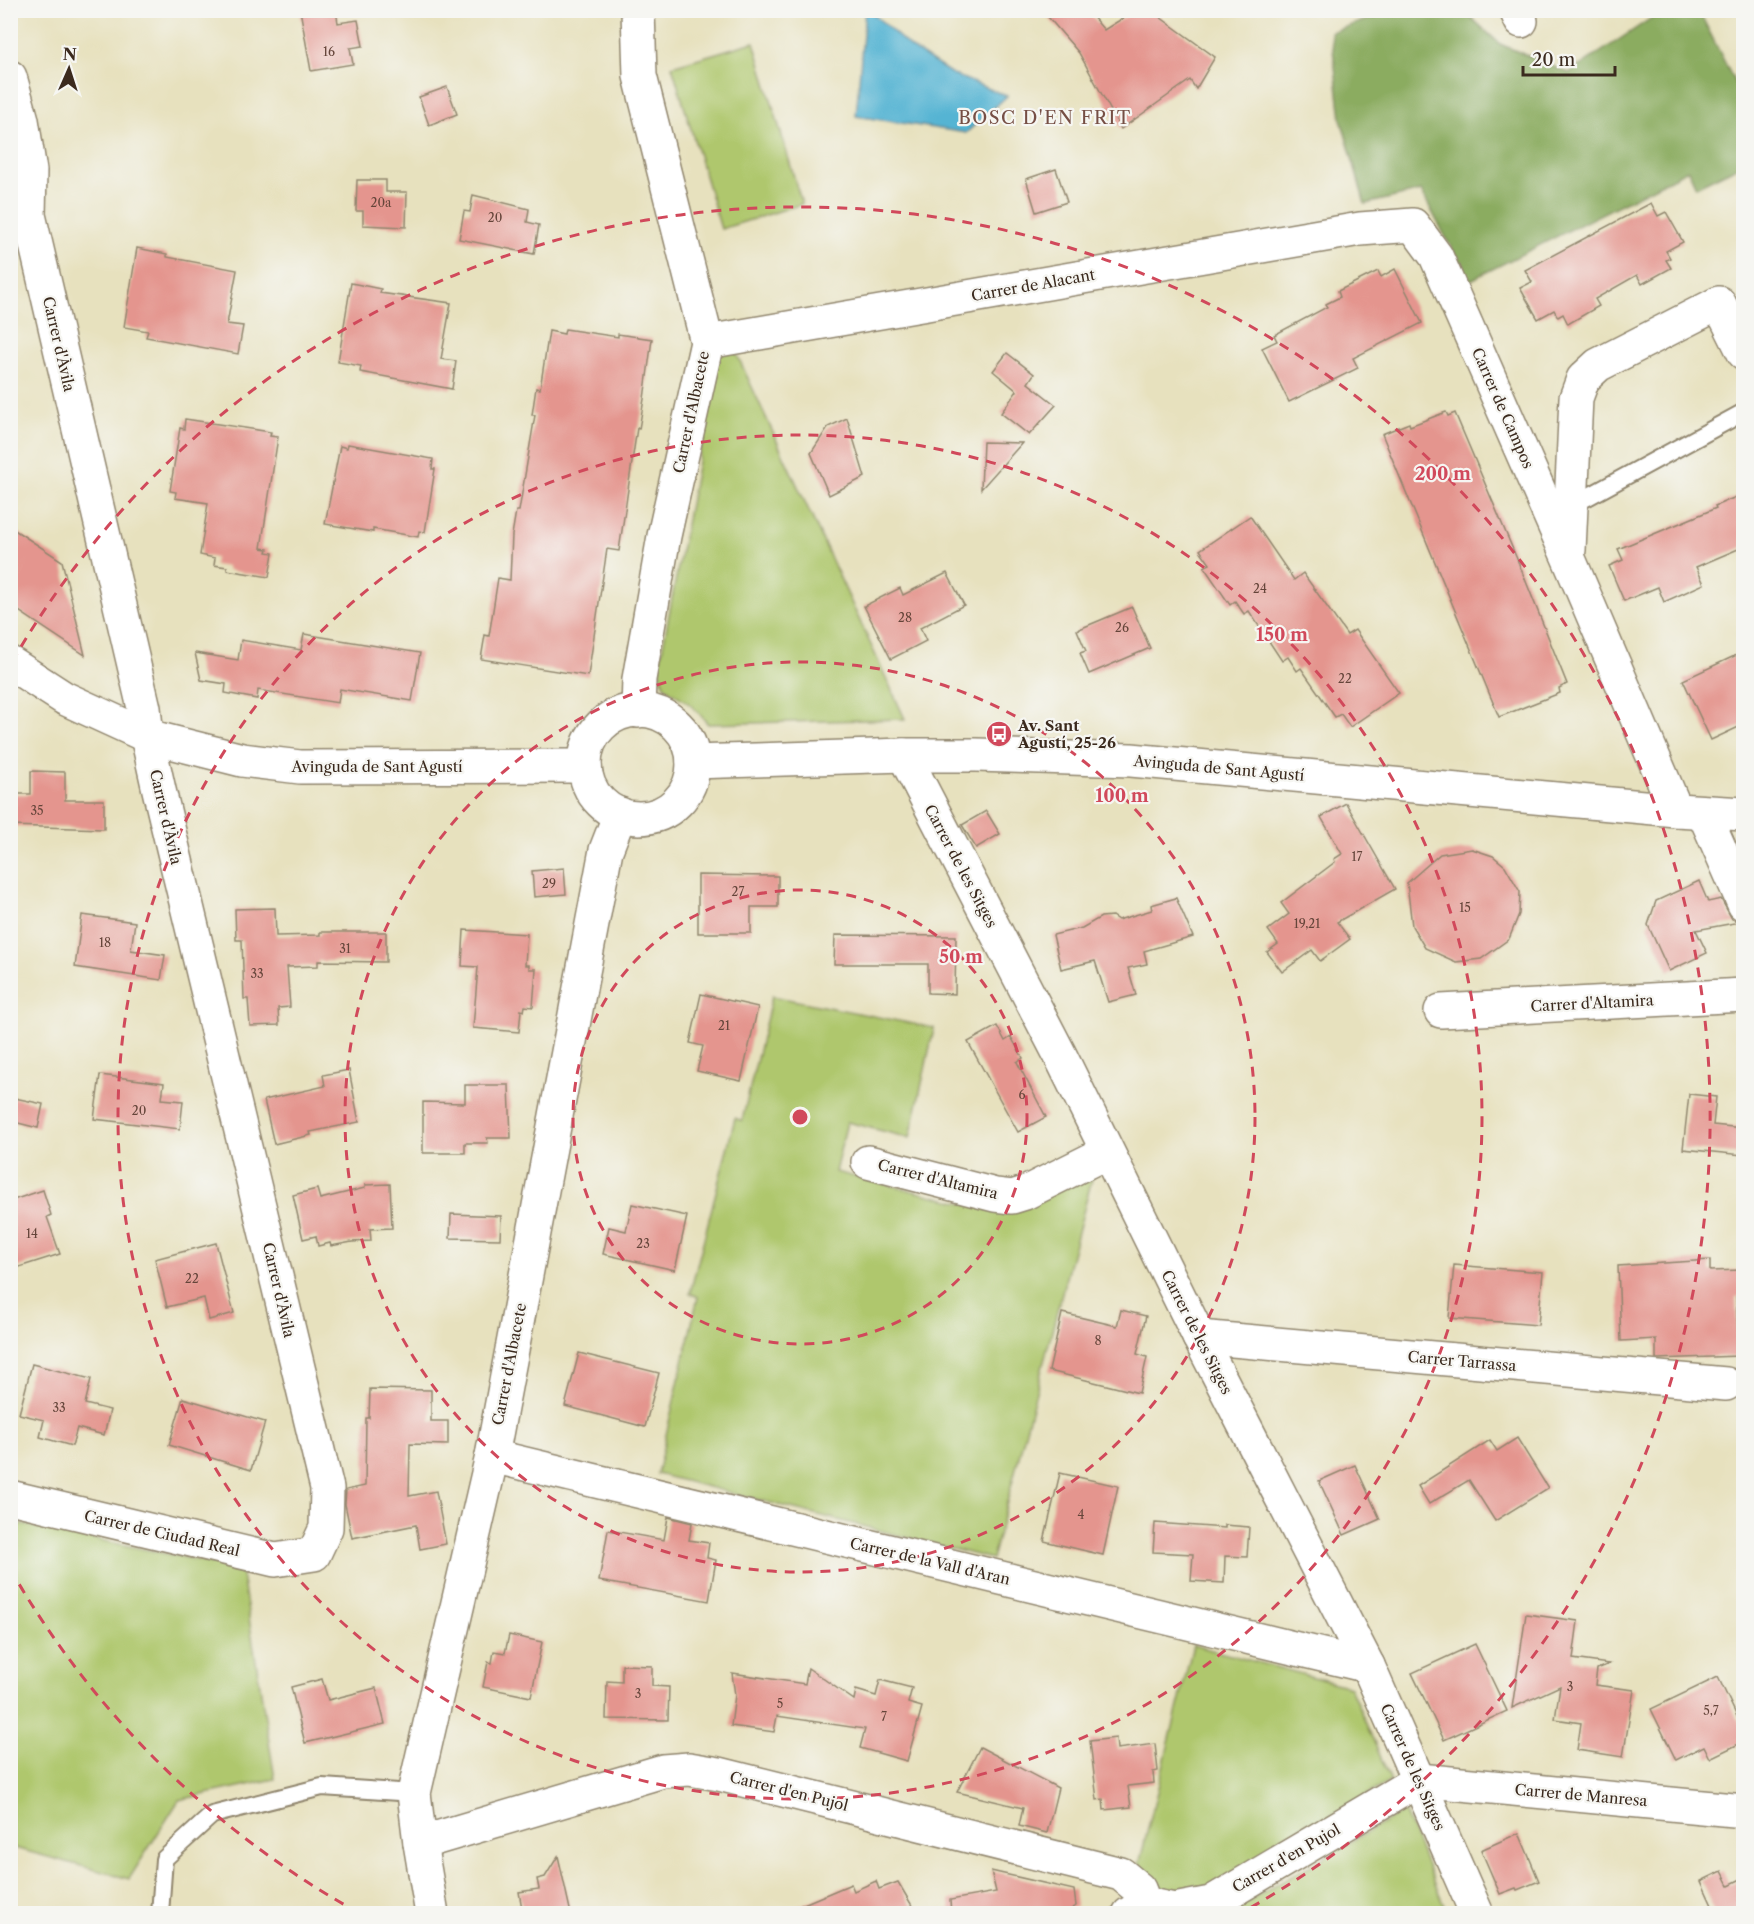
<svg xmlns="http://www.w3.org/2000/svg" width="1754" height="1924" viewBox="0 0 1754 1924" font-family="'Libre Caslon Text',serif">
	<rect width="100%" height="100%" fill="#f6f6f2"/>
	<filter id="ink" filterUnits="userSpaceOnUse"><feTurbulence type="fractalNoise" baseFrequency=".0167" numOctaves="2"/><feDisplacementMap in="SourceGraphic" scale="12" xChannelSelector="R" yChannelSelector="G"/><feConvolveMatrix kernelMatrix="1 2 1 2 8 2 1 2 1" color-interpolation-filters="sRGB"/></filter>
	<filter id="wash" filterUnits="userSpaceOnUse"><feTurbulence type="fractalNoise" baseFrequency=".008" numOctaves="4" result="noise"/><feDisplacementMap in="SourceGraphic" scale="24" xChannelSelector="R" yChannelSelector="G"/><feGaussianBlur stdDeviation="1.35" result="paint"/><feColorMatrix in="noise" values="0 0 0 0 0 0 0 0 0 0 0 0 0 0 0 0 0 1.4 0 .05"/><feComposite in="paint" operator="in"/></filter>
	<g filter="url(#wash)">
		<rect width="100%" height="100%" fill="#e7e1be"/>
		<g fill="#afc76d" stroke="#757846" stroke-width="1.5">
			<polygon points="754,42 802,204 721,229 672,66"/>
			<path d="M734,348L905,719L708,724C702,717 696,709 688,703C668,688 660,691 660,662L718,356Z"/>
			<polygon points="772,996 934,1028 910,1138 847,1122 835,1172 991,1210 1093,1175 992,1559 657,1474 698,1297 690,1293 735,1118 742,1121"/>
			<polygon points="11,1522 241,1569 275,1779 179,1800 129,1879 11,1847"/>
			<polygon points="1193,1645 1350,1687 1391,1781 1205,1890 1172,1897 1139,1865"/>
			<polygon points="1404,1811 1444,1905 1429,1914 1241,1914 1237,1908"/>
		</g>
		<polygon fill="#8bac60" stroke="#636b3f" stroke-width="1.5" points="1392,11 1464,11 1500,44 1569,73 1662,11 1699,11 1743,99 1743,164 1696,187 1688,170 1469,281 1421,191 1365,204 1341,119 1331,32"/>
		<polygon fill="#54b4d3" stroke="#486f78" stroke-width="1.5" points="865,11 870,11 910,47 952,74 1007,96 966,133 856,116"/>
		<g id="blocks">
			<g fill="#e4958e">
				<polygon points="300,10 336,10 338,23 358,20 363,46 350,48 353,64 311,71"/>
				<polygon points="1042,10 1087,10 1104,30 1136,10 1150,10 1215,57 1196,89 1190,80 1121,129 1079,53"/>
				<polygon points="447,87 457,114 429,125 419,97"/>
				<polygon points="1056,169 1067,202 1036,212 1026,179"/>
				<polygon points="357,180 386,180 386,192 407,192 406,227 363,225 363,211 356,211"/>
				<polygon points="473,195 529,209 527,222 539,225 534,254 459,239 464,211 470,212"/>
				<polygon points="1651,203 1658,216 1666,212 1683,242 1666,251 1670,258 1666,260 1671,268 1642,284 1637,275 1595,299 1599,306 1568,324 1563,314 1558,317 1554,310 1538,319 1520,288 1532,282 1525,270"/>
				<polygon points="137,248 167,254 167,257 237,270 227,324 243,326 238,354 146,337 148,331 124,327"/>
				<polygon points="1395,269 1422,323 1353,358 1358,368 1289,402 1262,348 1277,341 1274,335 1327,307 1326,304 1340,297 1338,291 1378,271 1381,277"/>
				<polygon points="351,283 381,289 380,293 451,303 441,359 456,361 452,389 360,372 361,366 338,362"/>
				<polygon points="565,329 618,337 618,334 652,339 644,399 639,429 637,428 619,551 607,549 588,676 481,659 485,635 489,636 498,578 510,580 512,535 516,511 519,511 535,415 532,415 536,388 540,389 549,331 564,334"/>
				<polygon points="1007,353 1034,374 1028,383 1056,405 1029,435 1001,413 1017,391 993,371"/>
				<polygon points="1446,412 1448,416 1455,413 1517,559 1567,684 1559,688 1560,693 1499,717 1382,434 1409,423 1410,426"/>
				<polygon points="847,418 865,477 829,495 811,453 828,427"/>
				<polygon points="185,419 271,432 270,436 278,437 261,548 268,549 267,552 273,553 269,577 227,570 227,567 214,565 215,558 200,555 208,503 175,498 176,492 170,491 180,428 184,429"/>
				<polygon points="983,442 1022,443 981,489"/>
				<polygon points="348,444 433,459 432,469 435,469 425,532 419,531 418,537 373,529 373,532 325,524 340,446 347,448"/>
				<polygon points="1743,494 1743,547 1696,567 1704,584 1664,602 1658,587 1624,601 1609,566 1623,560 1618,549 1716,508 1715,506"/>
				<polygon points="1250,516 1294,580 1303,573 1347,635 1355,630 1399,693 1350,727 1341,714 1335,717 1301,668 1297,671 1288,657 1282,661 1249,611 1244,614 1235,601 1230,605 1204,567 1210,564 1200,550"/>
				<polygon points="10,527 62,561 85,655 10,605"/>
				<polygon points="947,573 964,605 920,628 926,641 891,659 864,606 900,588 903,595"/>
				<polygon points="1132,607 1150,648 1089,674 1080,653 1086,651 1077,630"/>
				<polygon points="304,634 420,653 412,701 340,689 338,703 258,690 257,699 225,693 226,684 201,680 195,653 238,660 241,640 301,650"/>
				<polygon points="1743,652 1743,725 1711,740 1683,680"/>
				<polygon points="31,771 65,772 65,800 104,800 104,829 10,826 10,794 31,794"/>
				<polygon points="1346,803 1395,889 1337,922 1350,939 1320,961 1312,950 1282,972 1267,952 1278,944 1268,930 1289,914 1281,903 1335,862 1334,859 1342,854 1321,817"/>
				<polygon points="986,811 1000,834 976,848 962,825"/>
				<polygon points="1472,849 1493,856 1505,866 1520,892 1519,914 1509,939 1481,959 1456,962 1425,948 1412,926 1407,883 1440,854"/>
				<polygon points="564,868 566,894 534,897 532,871"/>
				<polygon points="698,875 778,876 778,907 751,907 751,933 698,933"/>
				<polygon points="1699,881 1708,902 1721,899 1732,919 1740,922 1696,930 1707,953 1669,971 1648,925 1656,901"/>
				<polygon points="1176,898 1193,937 1144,951 1147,964 1128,968 1136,995 1108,1002 1095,961 1061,969 1053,935 1082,928 1101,917 1112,916 1118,920 1152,910 1151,905"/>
				<polygon points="275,908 276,936 320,935 320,932 386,932 386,962 318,961 318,966 287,967 290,1007 278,1008 279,1025 250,1026 248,999 244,999 242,940 236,940 235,909"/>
				<polygon points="82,915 135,922 131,950 165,955 161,980 75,967"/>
				<polygon points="464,930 527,934 525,965 529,965 529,969 536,969 533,1007 525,1006 524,1011 521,1010 519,1032 473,1028 478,967 462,966"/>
				<polygon points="835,935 956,936 955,994 928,993 928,964 834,964"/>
				<polygon points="701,994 758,1007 741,1081 697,1071 703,1046 690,1043"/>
				<polygon points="997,1026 1005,1041 1011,1037 1023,1058 1017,1062 1046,1117 1018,1132 968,1042"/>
				<polygon points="349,1070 359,1122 310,1132 311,1135 274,1144 264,1100 325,1086 323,1075"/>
				<polygon points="100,1075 164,1083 162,1099 183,1101 180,1129 94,1119"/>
				<polygon points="465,1085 509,1085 511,1138 487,1138 488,1143 465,1143 465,1153 423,1153 423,1102 465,1103"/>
				<polygon points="1689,1094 1716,1097 1713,1125 1743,1128 1743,1155 1683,1149"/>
				<polygon points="10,1097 43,1104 38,1128 10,1121"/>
				<polygon points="390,1184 392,1228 370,1229 371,1241 352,1242 331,1246 330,1243 318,1246 316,1236 303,1239 293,1195 317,1189 320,1199 365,1188 365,1185"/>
				<polygon points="43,1190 51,1215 47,1217 60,1254 16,1268 10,1250 10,1201"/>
				<polygon points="632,1204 687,1216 675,1270 603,1254 609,1227 626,1231"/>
				<polygon points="451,1214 501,1216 500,1239 450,1238"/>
				<polygon points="216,1243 234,1313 209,1320 204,1298 167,1307 155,1259"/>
				<polygon points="1710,1260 1710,1271 1743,1270 1743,1297 1736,1297 1739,1356 1656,1359 1656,1339 1621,1341 1618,1266"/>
				<polygon points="1454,1265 1543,1272 1538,1325 1449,1318"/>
				<polygon points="1121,1310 1146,1316 1137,1354 1147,1357 1139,1393 1049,1371 1062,1313 1117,1326"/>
				<polygon points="579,1353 659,1373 645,1427 565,1406"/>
				<polygon points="32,1364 91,1379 85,1404 110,1410 104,1435 77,1428 72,1446 40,1437 44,1420 19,1414"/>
				<polygon points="370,1389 431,1390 431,1421 448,1421 448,1445 410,1444 409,1496 436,1491 446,1544 420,1549 416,1525 352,1538 345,1504 346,1490 365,1486 366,1418 369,1418"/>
				<polygon points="183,1398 265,1422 251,1470 169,1445"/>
				<polygon points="1517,1438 1548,1488 1495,1521 1469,1480 1429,1504 1418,1486 1490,1440 1497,1451"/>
				<polygon points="1355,1465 1380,1519 1344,1535 1319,1481"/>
				<polygon points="1060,1473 1118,1486 1103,1555 1044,1541"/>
				<polygon points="668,1517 692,1523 689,1540 709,1543 707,1558 716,1560 709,1601 599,1581 608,1530 664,1540"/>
				<polygon points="1155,1523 1225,1528 1225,1525 1249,1527 1247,1557 1225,1556 1224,1583 1191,1581 1193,1554 1153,1552"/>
				<polygon points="1526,1614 1578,1621 1573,1659 1609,1664 1597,1669 1595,1685 1634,1690 1623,1757 1577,1750 1581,1723 1555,1719 1560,1686 1512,1708"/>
				<polygon points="509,1635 542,1642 531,1697 483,1687 488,1662 492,1663 494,1651 505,1653"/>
				<polygon points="1475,1644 1507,1711 1444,1740 1412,1673"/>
				<polygon points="622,1665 652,1666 652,1686 669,1687 668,1720 606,1719 607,1681 622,1682"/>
				<polygon points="808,1668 854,1700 856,1690 876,1696 880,1680 912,1688 908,1703 922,1707 907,1761 860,1748 865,1729 777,1716 774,1732 731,1726 735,1695 732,1673 805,1684"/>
				<polygon points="1718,1677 1743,1729 1743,1742 1710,1758 1704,1746 1676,1760 1651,1709"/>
				<polygon points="322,1679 328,1700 376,1688 385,1724 305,1743 291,1687"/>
				<polygon points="1116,1738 1117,1749 1155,1744 1158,1771 1153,1772 1154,1783 1128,1786 1131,1807 1104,1810 1103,1799 1097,1800 1090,1741"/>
				<polygon points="980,1747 1058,1788 1047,1833 1019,1826 1023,1808 957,1792"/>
				<polygon points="1519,1833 1539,1881 1517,1890 1516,1888 1500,1894 1481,1850"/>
				<polygon points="558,1856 571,1914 523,1914 519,1892 539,1889 537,1879 545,1877"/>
				<polygon points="991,1871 1074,1890 1076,1906 1064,1914 951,1914 950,1900 996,1892"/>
				<polygon points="1722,1871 1729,1885 1743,1878 1743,1914 1716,1914 1701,1881"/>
				<polygon points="876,1881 879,1889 898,1882 917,1914 780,1914 851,1884 854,1891"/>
			</g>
		</g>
	</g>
	<g filter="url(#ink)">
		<use href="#blocks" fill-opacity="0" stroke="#91866e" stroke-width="1.5"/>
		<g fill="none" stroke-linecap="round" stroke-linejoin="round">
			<g stroke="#91866e" stroke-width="20">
				<g id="lane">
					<polyline points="1571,506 1744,412"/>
					<polyline points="160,1914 164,1859 212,1815 322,1787 414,1793"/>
				</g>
			</g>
			<g stroke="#91866e" stroke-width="36">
				<g id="street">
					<polyline points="1516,10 1521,21"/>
					<polyline points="10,77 22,120 30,171 29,215 144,708 147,736 159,790 327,1488 326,1528 314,1554 275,1560 10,1497"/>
					<polyline points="707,342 1360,229 1413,225 1436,256 1569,559 1676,810"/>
					<polyline points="1569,550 1576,398 1583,379 1598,365 1719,303 1744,353"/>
					<polyline points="904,755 1060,1055 1199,1337 1368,1666 1477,1914"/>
					<polyline points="1704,813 1744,904"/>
					<polyline points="1441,1011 1744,995"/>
					<polyline points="868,1162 995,1195 1012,1197 1025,1193 1107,1152"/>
					<polyline points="1199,1337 1726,1384"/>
					<polyline points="492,1456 1368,1666"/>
					<polyline points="420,1843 663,1771 689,1769 719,1774 1121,1874 1139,1889 1145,1904 1129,1914"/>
					<polyline points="1145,1904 1174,1910 1211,1903 1419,1780 1744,1811"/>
					<polyline points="432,1914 420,1843 414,1793 492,1456 606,850 620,814"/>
				</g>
			</g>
			<g stroke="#91866e" stroke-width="36">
				<g id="secondary">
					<polyline points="10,663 64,698 147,736 242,760 300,767 585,766"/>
					<circle cx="639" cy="764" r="54"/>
					<polyline points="638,711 639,679 664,536 707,342 640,76 638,10"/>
					<polyline points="693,762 904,755 976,755 1131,760 1676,810 1744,814"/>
				</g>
			</g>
			<use href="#lane" stroke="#fff" stroke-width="16"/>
			<use href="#street" stroke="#fff" stroke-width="33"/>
			<use href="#secondary" stroke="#fff" stroke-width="33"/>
		</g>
	</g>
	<g fill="none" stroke="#d1495b" stroke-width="3" stroke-dasharray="10 8">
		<circle cx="800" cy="1117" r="227"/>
		<circle cx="800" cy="1117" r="455"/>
		<circle cx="800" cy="1117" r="682"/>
		<path d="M359 1913A910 910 0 0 1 12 1572M12 662A910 910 0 1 1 1241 1913"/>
	</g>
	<defs>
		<g id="bus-disc" transform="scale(1.35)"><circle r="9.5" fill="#d1495b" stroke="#f6f6f2"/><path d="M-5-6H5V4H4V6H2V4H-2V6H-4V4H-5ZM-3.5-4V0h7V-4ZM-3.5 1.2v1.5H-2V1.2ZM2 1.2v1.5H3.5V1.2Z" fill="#fff"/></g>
	</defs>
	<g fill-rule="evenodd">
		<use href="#bus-disc" x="999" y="734"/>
	</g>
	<g text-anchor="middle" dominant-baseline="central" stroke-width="4.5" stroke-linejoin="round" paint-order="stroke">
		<g font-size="12" fill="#65453a">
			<text x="329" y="51">16</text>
			<text x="381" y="202">20a</text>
			<text x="495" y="217">20</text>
			<text x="1260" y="588">24</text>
			<text x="905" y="617">28</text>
			<text x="1122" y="627">26</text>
			<text x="1345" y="678">22</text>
			<text x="37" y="810">35</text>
			<text x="1357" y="856">17</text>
			<text x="549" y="883">29</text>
			<text x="738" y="891">27</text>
			<text x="1465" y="907">15</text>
			<text x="1307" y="923">19,21</text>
			<text x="105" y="942">18</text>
			<text x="345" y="948">31</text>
			<text x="257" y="973">33</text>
			<text x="724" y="1025">21</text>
			<text x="1022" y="1094">6</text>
			<text x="139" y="1110">20</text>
			<text x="32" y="1233">14</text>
			<text x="643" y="1243">23</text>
			<text x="192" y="1278">22</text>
			<text x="1098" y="1340">8</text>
			<text x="59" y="1407">33</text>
			<text x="1081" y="1514">4</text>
			<text x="1570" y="1686">3</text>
			<text x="638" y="1693">3</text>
			<text x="780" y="1703">5</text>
			<text x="1711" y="1710">5,7</text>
			<text x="884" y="1716">7</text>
		</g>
		<g font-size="15" fill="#3b2a1e" stroke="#f6f6f2">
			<text transform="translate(1033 285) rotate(-10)">Carrer de Alacant</text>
			<text transform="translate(59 344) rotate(77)">Carrer d'Àvila</text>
			<text transform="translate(1503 408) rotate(66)">Carrer de Campos</text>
			<text transform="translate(691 412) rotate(-78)">Carrer d'Albacete</text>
			<text x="377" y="766">Avinguda de Sant Agustí</text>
			<text transform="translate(1219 768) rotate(5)">Avinguda de Sant Agustí</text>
			<text transform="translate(166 817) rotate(77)">Carrer d'Àvila</text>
			<text transform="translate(961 866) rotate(62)">Carrer de les Sitges</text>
			<text transform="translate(1592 1003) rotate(-3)">Carrer d'Altamira</text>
			<text transform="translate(938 1179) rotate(14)">Carrer d'Altamira</text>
			<text transform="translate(279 1290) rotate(77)">Carrer d'Àvila</text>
			<text transform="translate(1197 1332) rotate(63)">Carrer de les Sitges</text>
			<text transform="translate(1462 1361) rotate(5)">Carrer Tarrassa</text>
			<text transform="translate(509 1364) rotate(-79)">Carrer d'Albacete</text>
			<text transform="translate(162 1533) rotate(13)">Carrer de Ciudad Real</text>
			<text transform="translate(930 1561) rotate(13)">Carrer de la Vall d'Aran</text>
			<text transform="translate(1413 1767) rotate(66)">Carrer de les Sitges</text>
			<text transform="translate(789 1791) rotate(14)">Carrer d'en Pujol</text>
			<text transform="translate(1581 1795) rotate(5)">Carrer de Manresa</text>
			<text transform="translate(1286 1858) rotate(-30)">Carrer d'en Pujol</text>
		</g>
		<g font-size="15" font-weight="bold" fill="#3b2a1e" stroke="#f6f6f2" text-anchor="start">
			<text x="1018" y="725">Av. Sant<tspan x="1018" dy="17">Agustí, 25-26</tspan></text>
		</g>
		<g font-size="18" letter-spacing="1.5" fill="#764f45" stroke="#f6f6f2">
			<text x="1045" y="118">BOSC D'EN FRIT</text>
		</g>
	</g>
	<circle cx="800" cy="1117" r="9" fill="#d1495b" stroke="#f6f6f2" stroke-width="3"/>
	<g font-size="18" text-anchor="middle" font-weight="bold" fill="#d1495b" stroke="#f6f6f2" stroke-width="4.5" stroke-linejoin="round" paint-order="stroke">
		<text x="1443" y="480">200 m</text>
		<text x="1282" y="641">150 m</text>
		<text x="1122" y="802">100 m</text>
		<text x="961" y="963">50 m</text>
	</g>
	<rect width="1754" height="1924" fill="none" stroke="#f6f6f2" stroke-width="36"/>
	<g transform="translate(69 69) rotate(3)" stroke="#f6f6f2" stroke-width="4.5" paint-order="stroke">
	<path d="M0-4.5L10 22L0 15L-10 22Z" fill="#3b2a1e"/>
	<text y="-9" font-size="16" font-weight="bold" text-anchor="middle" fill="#3b2a1e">N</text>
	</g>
	<path d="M1523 66v9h92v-9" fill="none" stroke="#3b2a1e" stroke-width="3"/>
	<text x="1532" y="66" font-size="18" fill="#3b2a1e" stroke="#f6f6f2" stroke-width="4.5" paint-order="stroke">20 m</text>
</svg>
